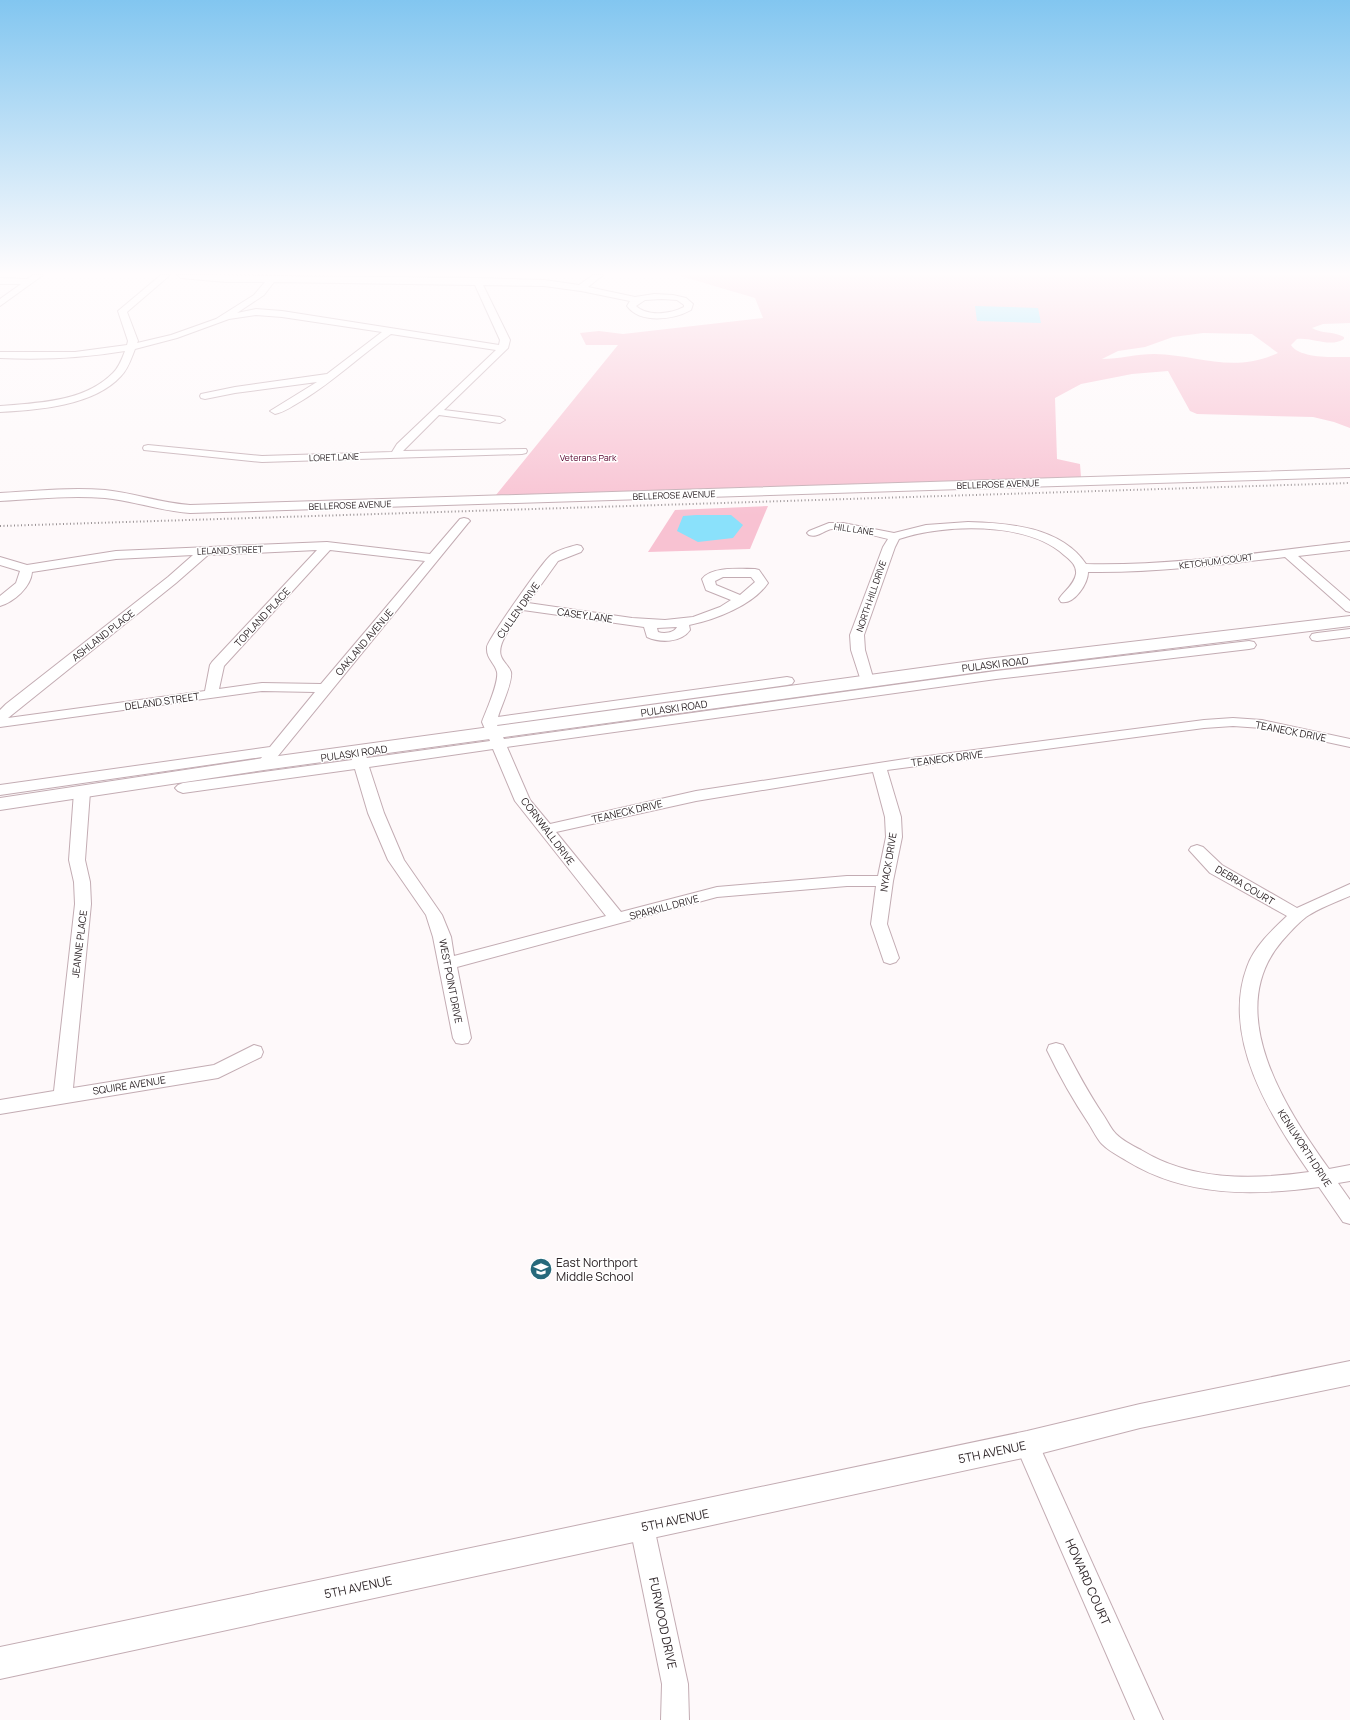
<svg xmlns="http://www.w3.org/2000/svg" width="1350" height="1720" viewBox="0 0 1350 1720" font-family="Manrope,sans-serif">
	<rect width="100%" height="100%" fill="#fef9fa"/>
	<g fill="#f8c2d2" fill-rule="evenodd">
		<path d="M677,275H1350V323L1323,324L1312,328C1321,334 1334,331 1344,337V339C1330,348 1312,337 1297,339L1291,345C1300,359 1335,357 1350,357V428L1334,422L1313,417L1197,414L1190,411L1168,371L1132,374L1081,384L1055,398L1057,459L1080,464L1081,477L496,495L618,345H586L580,333L599,331L623,334L763,318L755,298ZM1203,333L1252,334L1278,353C1231,374 1201,355 1154,354C1137,354 1119,359 1102,359L1118,351L1145,347L1173,337Z"/>
		<polygon points="768,506 750,549 648,552 675,510"/>
	</g>
	<g fill="#8ae1fb">
		<polygon points="975,306 1038,308 1041,323 977,321"/>
		<polygon points="696,515 731,515 743,525 733,538 698,542 677,531 683,516"/>
	</g>
	<g fill="none" stroke-linecap="round" stroke-linejoin="round">
		<g stroke="#c3acb3" stroke-width="2">
			<g id="minor">
				<polygon points="33,275 43,275 0,306 0,299 21,284 0,284 0,278 27,279"/>
				<path d="M161,275H170L127,312L138,341L137,343L171,335L216,319L254,295L265,282H226L181,278L177,275L477,278L544,280L579,285L593,275H603L588,287L635,297L654,294L673,295L686,298L693,304L691,310C673,320 640,324 627,306L630,301L581,291L544,286L483,285L510,340L508,348L444,410L500,417L505,420L500,423L439,415L403,451L526,449L527,451L526,453L522,454L262,462L144,450L143,448L144,446L148,445L262,456L392,452L397,444L496,350L391,334C361,355 334,381 303,400C294,405 285,412 275,414L270,411L317,382L235,393L205,399L201,398L200,396L201,394L235,387L327,374L382,332L282,317L256,315L229,319L177,338L135,349C131,359 128,369 121,376C94,406 37,410 0,412V406C37,403 85,402 113,373C119,367 122,359 125,351C83,358 42,360 0,358V352H75L127,345L128,341L118,311ZM274,282L475,285L500,340L499,345L282,311L256,309L237,313L264,295ZM662,299L677,300L684,305V307C671,314 647,317 636,306L645,300Z"/>
				<path d="M464,518L468,519L470,521L468,523L269,767L264,768L259,767L257,764L262,757L0,795V785L270,747L315,692L262,691L0,727V710L6,704L168,577L193,555L116,559L32,572C31,587 14,602 0,606V596L16,583L20,571L0,565V557L27,565L116,551L327,542L430,554L460,519ZM317,550L212,662L210,665L205,691L8,718L176,583L208,555ZM330,550L425,561L321,684L262,683L219,689L224,666Z"/>
				<path d="M968,522C1009,523 1061,527 1086,564C1174,566 1262,552 1350,542V550L1298,556L1350,601V612L1346,611L1285,557C1220,565 1155,573 1088,572C1088,584 1074,605 1061,602L1059,599C1064,591 1074,585 1076,574C1077,565 1070,560 1064,555C1027,521 943,524 899,539L895,547L864,635L865,650L874,681L872,684H862L851,650L850,635L883,547L888,539C871,535 850,528 832,529C824,530 818,538 809,535L807,533L809,531L829,523H843L894,533L926,525Z"/>
				<path d="M577,545L581,546L583,549L581,552L558,561L528,603L632,618L665,620L693,617L720,607L731,600L706,590L702,579C711,566 740,569 755,569L759,570L768,583C753,605 715,620 689,625L690,630C681,643 660,643 647,637L644,627L523,610C516,621 496,643 501,656C503,662 509,666 511,672C513,682 501,706 498,717L787,677L792,678L794,681L792,684L787,685L497,725L504,739L996,671L1249,641L1254,642L1256,645L1254,648L1249,649L996,679L507,747L530,800L550,824L696,791L905,759L1204,720L1233,718L1262,720L1350,739V747L1262,728L1233,726L1204,728L887,770L901,817L902,837L893,881L887,924L899,958L896,962L890,964L884,962L871,924L876,886H847L717,897L457,967L471,1038L468,1043L462,1044L456,1043L453,1038L433,937L426,915L388,860L368,813L355,769L183,793L178,791L175,788L178,785L183,783L352,760L351,754L353,751L358,750L363,751L367,758L490,741L482,722C486,711 499,683 497,672C495,663 486,659 487,647C489,638 539,567 549,557C554,551 569,547 577,545ZM723,577H751L755,582L740,595L716,585L715,581ZM677,627C674,633 664,634 658,632L657,628ZM493,749L515,801L606,916L454,956L451,937L442,915L404,860L384,813L369,767ZM873,772L885,817L886,837L878,876H847L717,887L621,912L556,832L696,801Z"/>
				<polygon points="1350,629 1350,637 1317,641 1312,640 1310,637 1312,634 1317,633"/>
				<polygon points="82,787 87,789 90,792 85,860 90,882 91,904 73,1088 214,1065 254,1045 261,1047 263,1052 261,1057 218,1078 0,1114 0,1100 54,1091 75,904 74,882 69,860 74,792 77,789"/>
				<path d="M1197,845L1203,847L1222,865L1297,908L1350,884V896C1336,902 1319,908 1306,917C1297,924 1290,932 1282,941C1222,1011 1285,1108 1329,1169L1350,1165V1181L1338,1183L1350,1200V1224L1343,1222L1319,1187C1253,1196 1186,1197 1127,1161C1119,1156 1109,1151 1102,1144C1097,1139 1093,1130 1089,1124C1073,1100 1059,1075 1047,1050L1049,1045L1056,1043L1063,1045C1076,1069 1088,1093 1104,1116C1108,1122 1111,1129 1116,1134C1122,1140 1133,1146 1141,1150C1192,1181 1252,1180 1309,1172C1270,1116 1221,1037 1247,967C1254,947 1272,930 1287,916L1210,873L1189,850L1191,847Z"/>
				<polygon points="1027,1433 1035,1436 1163,1720 1135,1720 1015,1444 1019,1436"/>
				<polygon points="642,1515 651,1519 654,1527 688,1684 689,1720 661,1720 662,1684 630,1527 633,1519"/>
			</g>
		</g>
		<g stroke="#c3acb3" stroke-width="2">
			<g id="tertiary">
				<path d="M1350,469V477L190,513C161,511 134,501 105,498C70,495 35,499 0,501V493C35,491 70,487 105,490C134,493 161,503 190,505Z"/>
				<polygon points="1350,1361 1350,1385 1140,1428 1027,1457 0,1679 0,1647 1027,1431 1140,1404"/>
			</g>
		</g>
		<g stroke="#c3acb3" stroke-width="2">
			<polygon id="secondary" points="1350,616 1350,626 986,671 264,770 0,810 0,798 264,758 986,659"/>
		</g>
		<use href="#minor" fill="#fff" fill-rule="evenodd"/>
		<use href="#tertiary" fill="#fff" fill-rule="evenodd"/>
		<use href="#secondary" fill="#fff" fill-rule="evenodd"/>
		<polyline stroke="#999294" stroke-width="2" stroke-dasharray="1 2.5" stroke-linecap="butt" points="0,526 1350,483"/>
	</g>
	<linearGradient id="sky" x2="0" y2="1"><stop stop-color="#82c6f0"/><stop offset="0.53" stop-color="#fffcfd"/><stop offset="1" stop-color="#fffcfd" stop-opacity="0"/></linearGradient>
	<rect width="1350" height="516" fill="url(#sky)"/>
	<defs>
		<g id="school-disc" transform="scale(1.15)"><circle r="9.5" fill="#26697b" stroke="#fff"/><path d="M0-5L7-2L0 1L-7-2ZM-4 1L0 2.5L4 1V4Q0 6-4 4Z" fill="#fff"/></g>
	</defs>
	<g fill-rule="evenodd">
		<use href="#school-disc" x="541" y="1269"/>
	</g>
	<g text-anchor="middle" dominant-baseline="central" stroke-width="3" stroke-linejoin="round" paint-order="stroke">
		<g font-size="9" fill="#2e2528" stroke="#fff">
			<text transform="translate(334 457) rotate(-2)">LORET LANE</text>
			<text transform="translate(998 484) rotate(-2)">BELLEROSE AVENUE</text>
			<text transform="translate(674 495) rotate(-2)">BELLEROSE AVENUE</text>
			<text transform="translate(350 505) rotate(-2)">BELLEROSE AVENUE</text>
			<text transform="translate(854 529) rotate(8)">HILL LANE</text>
			<text transform="translate(230 550) rotate(-2)">LELAND STREET</text>
			<text transform="translate(1216 561) rotate(-7)">KETCHUM COURT</text>
			<text transform="translate(871 596) rotate(-71)">NORTH HILL DRIVE</text>
		</g>
		<g font-size="9" fill="#56002b" stroke="#fff">
			<text x="588" y="457">Veterans Park</text>
		</g>
		<g font-size="10" fill="#2e2528" stroke="#fff">
			<text transform="translate(518 610) rotate(-55)">CULLEN DRIVE</text>
			<text transform="translate(585 615) rotate(8)">CASEY LANE</text>
			<text transform="translate(262 617) rotate(-47)">TOPLAND PLACE</text>
			<text transform="translate(103 635) rotate(-38)">ASHLAND PLACE</text>
			<text transform="translate(364 642) rotate(-50)">OAKLAND AVENUE</text>
			<text transform="translate(995 664) rotate(-7)">PULASKI ROAD</text>
			<text transform="translate(162 701) rotate(-8)">DELAND STREET</text>
			<text transform="translate(674 708) rotate(-8)">PULASKI ROAD</text>
			<text transform="translate(1291 731) rotate(11)">TEANECK DRIVE</text>
			<text transform="translate(354 753) rotate(-8)">PULASKI ROAD</text>
			<text transform="translate(947 758) rotate(-7)">TEANECK DRIVE</text>
			<text transform="translate(627 811) rotate(-13)">TEANECK DRIVE</text>
			<text transform="translate(548 831) rotate(53)">CORNWALL DRIVE</text>
			<text transform="translate(888 862) rotate(-81)">NYACK DRIVE</text>
			<text transform="translate(1245 885) rotate(31)">DEBRA COURT</text>
			<text transform="translate(664 907) rotate(-15)">SPARKILL DRIVE</text>
			<text transform="translate(79 944) rotate(-83)">JEANNE PLACE</text>
			<text transform="translate(451 981) rotate(79)">WEST POINT DRIVE</text>
			<text transform="translate(129 1085) rotate(-9)">SQUIRE AVENUE</text>
			<text transform="translate(1305 1148) rotate(57)">KENILWORTH DRIVE</text>
		</g>
		<g font-size="12" fill="#2e2528" stroke="#fff" text-anchor="start">
			<text x="556" y="1262">East Northport<tspan x="556" dy="14">Middle School</tspan></text>
		</g>
		<g font-size="12" fill="#2e2528" stroke="#fff">
			<text transform="translate(992 1452) rotate(-12)">5TH AVENUE</text>
			<text transform="translate(675 1520) rotate(-12)">5TH AVENUE</text>
			<text transform="translate(1088 1582) rotate(66)">HOWARD COURT</text>
			<text transform="translate(358 1587) rotate(-12)">5TH AVENUE</text>
			<text transform="translate(663 1623) rotate(78)">FURWOOD DRIVE</text>
		</g>
	</g>
</svg>
